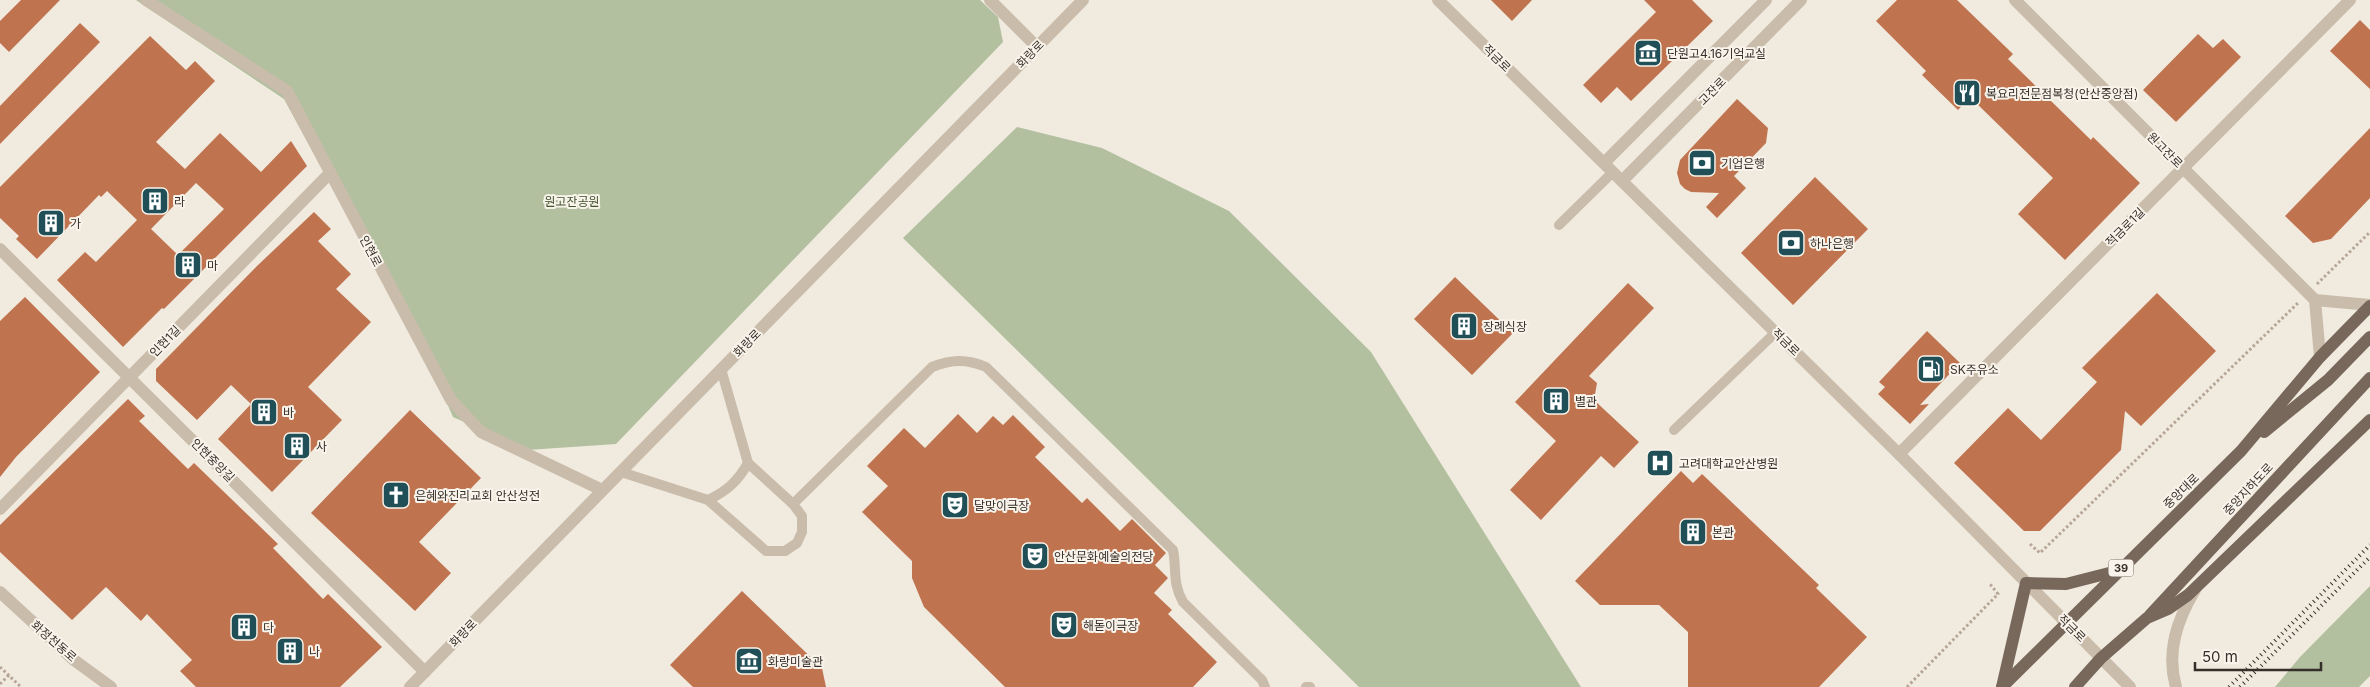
<svg xmlns="http://www.w3.org/2000/svg" width="2370" height="687" viewBox="0 0 2370 687" font-family="Inter,'Noto Sans KR',sans-serif">
	<rect width="100%" height="100%" fill="#f1eadf"/>
	<g fill="#b2c09f">
		<polygon points="136,0 980,0 998,17 1003,42 616,444 527,450 453,417 436,378 284,99"/>
		<polygon points="1017,127 1102,148 1229,211 1371,352 1581,687 1359,687 903,238"/>
		<polygon points="2370,586 2370,676 2359,687 2275,687 2300,657"/>
	</g>
	<g fill="#bf744f" fill-rule="evenodd">
		<polygon points="21,0 60,0 9,52 0,43 0,21"/>
		<polygon points="1491,0 1532,0 1512,21"/>
		<polygon points="1644,0 1692,0 1713,21 1631,101 1617,87 1601,103 1583,85 1656,12"/>
		<polygon points="1897,0 1957,0 2013,54 2008,59 2091,140 2093,137 2140,183 2065,260 2018,214 2053,178 1970,97 1958,110 1922,75 1926,71 1876,21"/>
		<polygon points="2360,20 2370,30 2370,89 2330,51"/>
		<polygon points="80,23 100,42 0,144 0,106"/>
		<polygon points="2198,34 2213,48 2223,39 2241,57 2176,122 2143,90"/>
		<path d="M150,36L186,70L195,61L215,81L156,142L185,169L220,133L261,172L291,141L307,166L164,309L162,308L123,347L57,280L85,252L96,262L137,220L107,191L101,197L99,195L37,259L16,239L19,236L0,218V187ZM196,183L224,209L178,255L151,229Z"/>
		<polygon points="1737,99 1768,128 1766,143 1734,176 1746,188 1717,218 1706,207 1719,193 1691,192 1685,189 1680,184 1677,173 1680,160"/>
		<polygon points="2370,128 2370,198 2331,239 2313,243 2285,216"/>
		<polygon points="1815,177 1868,229 1793,305 1741,253"/>
		<polygon points="314,212 331,229 318,241 351,274 336,289 371,322 308,387 342,420 272,492 218,439 251,404 231,385 197,420 156,381 156,369 257,266"/>
		<polygon points="1455,277 1513,333 1472,375 1414,319"/>
		<polygon points="1628,283 1654,308 1589,376 1597,383 1594,400 1639,442 1614,468 1601,456 1541,520 1510,490 1556,441 1515,402"/>
		<polygon points="2157,293 2216,351 2141,426 2125,411 2121,450 2040,531 2024,531 1954,463 2008,408 2041,440 2097,382 2082,368"/>
		<polygon points="25,297 100,372 16,457 0,477 0,321"/>
		<polygon points="1927,331 1960,363 1920,405 1929,404 1910,424 1878,394 1885,387 1879,382"/>
		<polygon points="128,399 145,416 139,421 188,469 194,463 278,544 273,548 323,599 328,594 382,647 340,687 196,687 180,671 192,660 147,614 141,621 106,587 72,620 0,552 0,525"/>
		<polygon points="410,410 481,478 419,542 451,573 415,611 311,513"/>
		<polygon points="958,414 977,433 993,416 1003,425 1013,415 1045,447 1035,457 1082,503 1087,498 1120,531 1132,519 1166,553 1155,565 1168,578 1154,593 1172,610 1168,614 1217,662 1193,687 1005,687 924,607 912,578 912,561 862,512 888,486 867,466 904,428 925,448"/>
		<polygon points="1681,471 1693,483 1702,474 1819,585 1816,588 1867,637 1819,687 1688,687 1688,632 1659,605 1600,605 1575,581"/>
		<polygon points="742,591 822,668 826,687 693,687 670,665"/>
	</g>
	<g fill="none" stroke-linecap="round" stroke-linejoin="round">
		<g stroke="#b5a695" stroke-width="3" stroke-dasharray="2.5 2.5" stroke-linecap="butt">
			<polyline points="2317,284 2370,232"/>
			<polyline points="2030,544 2040,553 2298,303"/>
			<polyline points="0,667 21,687"/>
			<polyline points="0,684 9,675"/>
			<polyline points="1907,687 1998,594 1990,584"/>
		</g>
		<g stroke="#c9bcab" stroke-width="10">
			<polyline points="1559,225 1613,172"/>
			<polyline points="1674,430 1776,332"/>
			<polyline points="621,472 708,500 766,551 785,551 797,543 802,532 802,516 793,504 748,463 721,369"/>
			<path d="M708,500C727,491 738,481 748,463"/>
			<path d="M793,504L932,367C952,359 967,359 986,367L1173,550C1177,570 1172,583 1183,602L1262,680L1265,687"/>
			<polyline points="1306,687 1310,687"/>
		</g>
		<g stroke="#c9bcab" stroke-width="12">
			<polyline points="146,0 287,91 451,400 481,432 602,490"/>
			<polyline points="990,0 1037,47"/>
			<polyline points="0,249 425,672"/>
			<polyline points="1899,454 2350,0"/>
			<polyline points="0,509 330,173"/>
		</g>
		<g stroke="#c9bcab" stroke-width="12">
			<polyline points="1438,0 1899,454 2130,687"/>
			<polyline points="2015,0 2315,300"/>
			<polyline points="1604,163 1766,0"/>
			<polyline points="1622,181 1801,0"/>
			<polyline points="2315,300 2320,357"/>
			<polyline points="2315,300 2370,305"/>
			<polyline points="0,592 74,660 111,687"/>
			<polyline points="410,687 1083,0"/>
			<path d="M2176,687C2166,652 2177,620 2195,590"/>
		</g>
		<g stroke="#78685c" stroke-width="12">
			<polyline points="2264,432 2328,380 2370,337"/>
			<polyline points="2150,615 2370,378"/>
			<polyline points="2002,687 2241,451 2320,357 2370,306"/>
			<polyline points="2002,687 2026,583 2066,584 2117,571"/>
			<polyline points="2075,687 2101,658 2147,618 2168,609 2188,595 2370,420"/>
		</g>
		<g stroke="#372f2a" stroke-width="4" stroke-dasharray="1 4" stroke-linecap="butt">
			<polyline points="2229,687 2370,545"/>
			<polyline points="2240,687 2370,557"/>
		</g>
	</g>
	<defs>
		<g id="museum-square" transform="scale(1.4375)"><rect x="-9" y="-9" width="18" height="18" rx="4" fill="#214f57" stroke="#f9f4eb"/><path d="M0-6L6-3V-2H-6V-3ZM-5-1h2V3h-2ZM-1-1h2V3h-2ZM3-1h2V3H3ZM-6 4H6V6H-6Z" fill="#fff"/></g>
		<g id="restaurant-square" transform="scale(1.4375)"><rect x="-9" y="-9" width="18" height="18" rx="4" fill="#214f57" stroke="#f9f4eb"/><path d="M-5-6h1v4h1v-4h1v4h1v-4h1v5L-1.5 .5V6h-2V.5L-5-1ZM5-6V6H3V1.5H1.5Q1.5-4 5-6Z" fill="#fff"/></g>
		<g id="bank-square" transform="scale(1.4375)"><rect x="-9" y="-9" width="18" height="18" rx="4" fill="#214f57" stroke="#f9f4eb"/><path d="M-6-4H6V4H-6ZM0-2.3a2.3 2.3 0 1 0 0 4.6a2.3 2.3 0 1 0 0-4.6Z" fill="#fff"/></g>
		<g id="building-square" transform="scale(1.4375)"><rect x="-9" y="-9" width="18" height="18" rx="4" fill="#214f57" stroke="#f9f4eb"/><path d="M-4-6H4V6H1V3H-1V6H-4ZM-2.5-4.3h1.7v1.8h-1.7ZM.8-4.3h1.7v1.8H.8ZM-2.5-1h1.7V.8h-1.7ZM.8-1h1.7V.8H.8Z" fill="#fff"/></g>
		<g id="fuel-square" transform="scale(1.4375)"><rect x="-9" y="-9" width="18" height="18" rx="4" fill="#214f57" stroke="#f9f4eb"/><path d="M-5.5-6h7V0h2V4h1.3V-2.5L3-4.5l.8-.8L6-3V5H2.5V1h-1V6h-7ZM-4.2-4.7v3.2H.2V-4.7Z" fill="#fff"/></g>
		<g id="hospital-square" transform="scale(1.4375)"><rect x="-9" y="-9" width="18" height="18" rx="4" fill="#214f57" stroke="#f9f4eb"/><path d="M-5-5h3v3.5h4V-5h3V5h-3V1.5h-4V5h-3Z" fill="#fff"/></g>
		<g id="church-square" transform="scale(1.4375)"><rect x="-9" y="-9" width="18" height="18" rx="4" fill="#214f57" stroke="#f9f4eb"/><path d="M-1.2-6h2.4v3.5h3.3v2.4h-3.3V6h-2.4V-.1h-3.3v-2.4h3.3Z" fill="#fff"/></g>
		<g id="theatre-square" transform="scale(1.4375)"><rect x="-9" y="-9" width="18" height="18" rx="4" fill="#214f57" stroke="#f9f4eb"/><path d="M-5-5.5Q0-4 5-5.5V0Q5 5 0 6Q-5 5-5 0ZM-3.3-2.5H-1v1.5H-3.3ZM1-2.5H3.3v1.5H1ZM-2.8 1Q0 5.5 2.8 1Z" fill="#fff"/></g>
	</defs>
	<g fill-rule="evenodd">
		<use href="#museum-square" x="1648" y="53"/>
		<use href="#restaurant-square" x="1967" y="93"/>
		<use href="#bank-square" x="1702" y="163"/>
		<use href="#building-square" x="155" y="201"/>
		<use href="#building-square" x="51" y="223"/>
		<use href="#bank-square" x="1791" y="243"/>
		<use href="#building-square" x="188" y="265"/>
		<use href="#building-square" x="1464" y="326"/>
		<use href="#fuel-square" x="1931" y="369"/>
		<use href="#building-square" x="1556" y="401"/>
		<use href="#building-square" x="264" y="412"/>
		<use href="#building-square" x="297" y="446"/>
		<use href="#hospital-square" x="1660" y="463"/>
		<use href="#church-square" x="396" y="495"/>
		<use href="#theatre-square" x="955" y="505"/>
		<use href="#building-square" x="1693" y="532"/>
		<use href="#theatre-square" x="1035" y="556"/>
		<use href="#theatre-square" x="1064" y="625"/>
		<use href="#building-square" x="244" y="627"/>
		<use href="#building-square" x="290" y="651"/>
		<use href="#museum-square" x="749" y="661"/>
	</g>
	<g text-anchor="middle" dominant-baseline="central" stroke-width="4" stroke-linejoin="round" paint-order="stroke">
		<rect fill="#f9f4eb" stroke="#716a64" stroke-width="1" x="2108.5" y="559.5" width="25" height="17" rx="4"/>
		<g font-size="11" font-weight="bold" fill="#372f2a">
			<text x="2121" y="568">39</text>
		</g>
		<g font-size="12" fill="#372f2a" stroke="#f9f4eb" text-anchor="start">
			<text x="1667" y="53">단원고4.16기억교실</text>
			<text x="1986" y="93">복요리전문점복청(안산중앙점)</text>
			<text x="1721" y="163">기업은행</text>
			<text x="174" y="201">라</text>
			<text x="70" y="223">가</text>
			<text x="1810" y="243">하나은행</text>
			<text x="207" y="265">마</text>
			<text x="1483" y="326">장례식장</text>
			<text x="1950" y="369">SK주유소</text>
			<text x="1575" y="401">별관</text>
			<text x="283" y="412">바</text>
			<text x="316" y="446">사</text>
			<text x="1679" y="463">고려대학교안산병원</text>
			<text x="415" y="495">은혜와진리교회 안산성전</text>
			<text x="974" y="505">달맞이극장</text>
			<text x="1712" y="532">본관</text>
			<text x="1054" y="556">안산문화예술의전당</text>
			<text x="1083" y="625">해돋이극장</text>
			<text x="263" y="627">다</text>
			<text x="309" y="651">나</text>
			<text x="768" y="661">화랑미술관</text>
		</g>
		<g font-size="12" fill="#372f2a" stroke="#f9f4eb">
			<text transform="translate(1030 54) rotate(-45)">화랑로</text>
			<text transform="translate(1497 58) rotate(45)">적금로</text>
			<text transform="translate(1712 91) rotate(-45)">고잔로</text>
			<text transform="translate(2165 150) rotate(45)">원고잔로</text>
			<text transform="translate(2125 227) rotate(-45)">적금로1길</text>
			<text transform="translate(371 251) rotate(62)">인현로</text>
			<text transform="translate(165 341) rotate(-46)">인현1길</text>
			<text transform="translate(1786 342) rotate(45)">적금로</text>
			<text transform="translate(747 343) rotate(-46)">화랑로</text>
			<text transform="translate(213 460) rotate(45)">인현중앙길</text>
			<text transform="translate(2248 489) rotate(-47)">중앙지하도로</text>
			<text transform="translate(2181 491) rotate(-44)">중앙대로</text>
			<text transform="translate(2072 628) rotate(45)">적금로</text>
			<text transform="translate(463 633) rotate(-46)">화랑로</text>
			<text transform="translate(54 641) rotate(41)">화정천동로</text>
		</g>
		<g font-size="12" fill="#43542f" stroke="#f9f4eb">
			<text x="572" y="201">원고잔공원</text>
		</g>
	</g>
	<path d="M2195 662v8h126v-8" fill="none" stroke="#372f2a" stroke-width="2.5"/>
	<text x="2202" y="662" font-size="15" fill="#372f2a" stroke="#f9f4eb" stroke-width="4" paint-order="stroke">50 m</text>
</svg>
